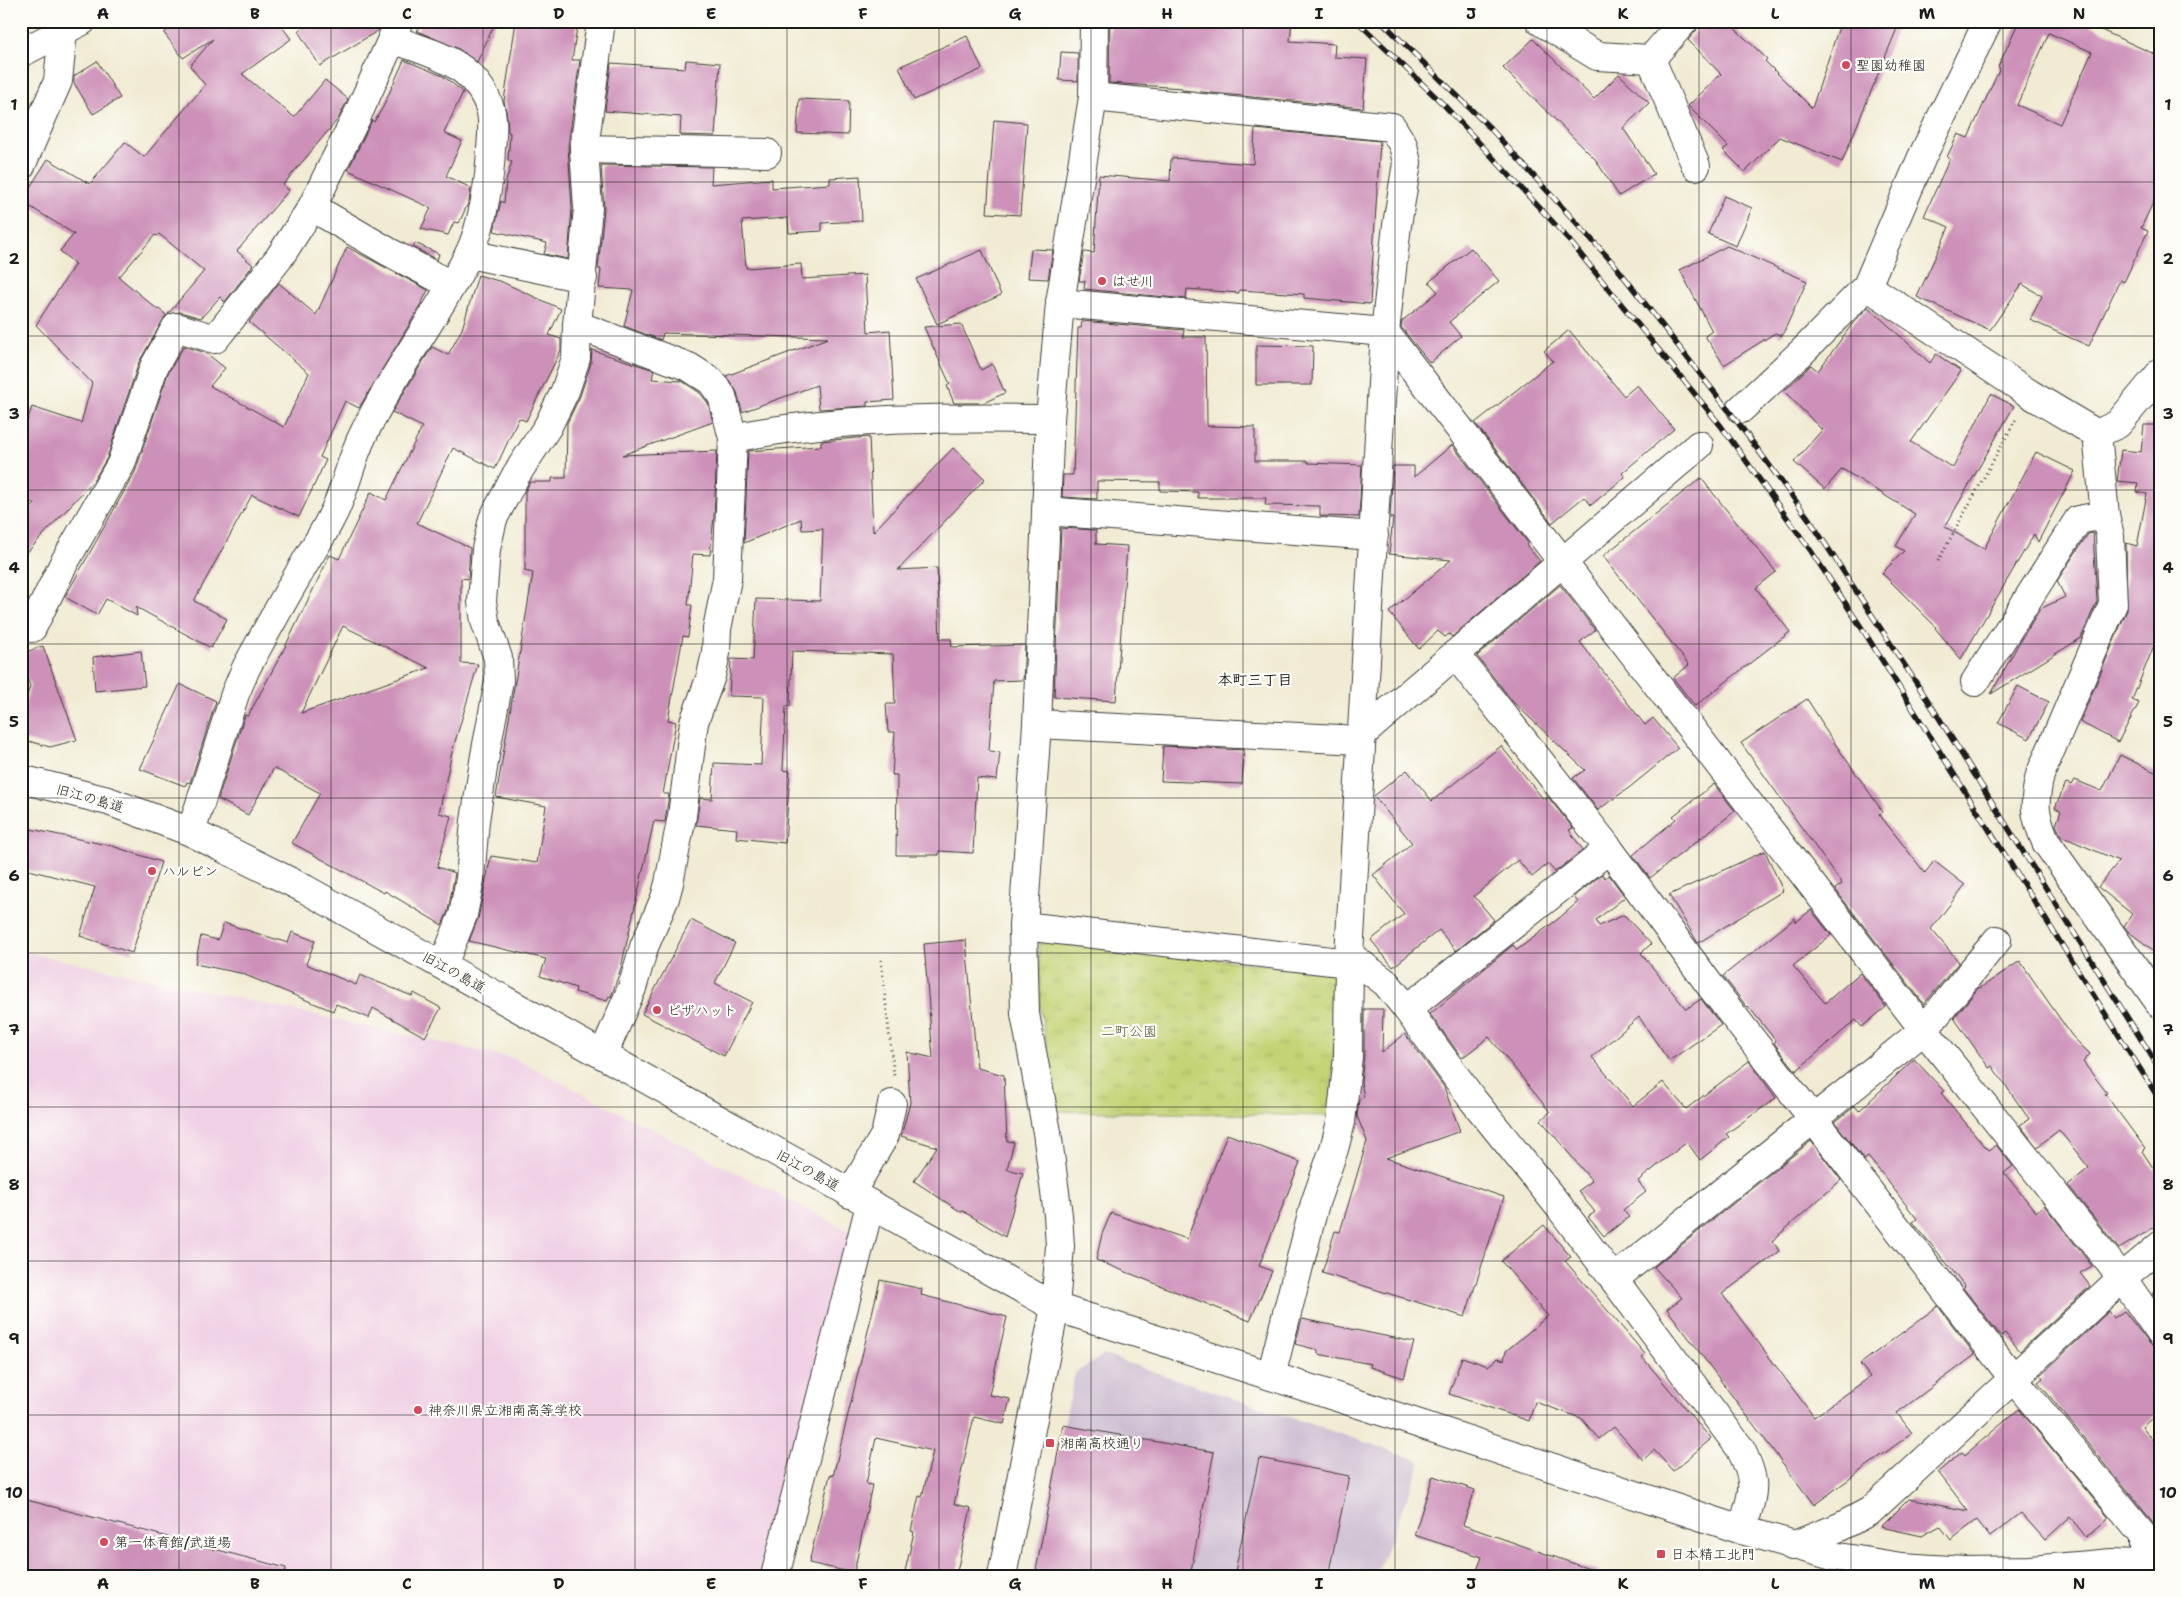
<svg xmlns="http://www.w3.org/2000/svg" width="2182" height="1597" viewBox="0 0 2182 1597" font-family="'Shantell Sans','Klee One',sans-serif">
	<defs>
		<pattern id="park-tufts" width="24" height="20" patternUnits="userSpaceOnUse" patternTransform="scale(1.25)"><rect width="24" height="20" fill="#c4d375"/><path d="M3 7l-1-3M5 7V3M7 7l1-3M15 17l-1-3M17 17v-4M19 17l1-3" fill="none" stroke="#a8b565"/></pattern>
	</defs>
	<rect width="100%" height="100%" fill="#fdfcf7"/>
	<filter id="ink" filterUnits="userSpaceOnUse"><feTurbulence type="fractalNoise" baseFrequency=".02" numOctaves="2"/><feDisplacementMap in="SourceGraphic" scale="10" xChannelSelector="R" yChannelSelector="G"/><feConvolveMatrix kernelMatrix="1 2 1 2 8 2 1 2 1" color-interpolation-filters="sRGB"/></filter>
	<filter id="wash" filterUnits="userSpaceOnUse"><feTurbulence type="fractalNoise" baseFrequency=".0096" numOctaves="4" result="noise"/><feDisplacementMap in="SourceGraphic" scale="20" xChannelSelector="R" yChannelSelector="G"/><feGaussianBlur stdDeviation="1.12" result="paint"/><feColorMatrix in="noise" values="0 0 0 0 0 0 0 0 0 0 0 0 0 0 0 0 0 1.4 0 .05"/><feComposite in="paint" operator="in"/></filter>
	<g filter="url(#wash)">
		<rect width="100%" height="100%" fill="#f1ebd3"/>
		<polygon fill="#f0d0e5" points="21,951 516,1059 849,1231 855,1244 773,1576 21,1576"/>
		<polygon fill="#cebed2" points="1104,1355 1421,1461 1376,1576 1032,1576 1075,1373"/>
		<polygon fill="url(#park-tufts)" stroke="#707848" points="1039,940 1338,973 1331,1116 1059,1111 1040,1009"/>
		<g id="blocks">
			<g fill="#cd91b9" fill-rule="evenodd">
				<polygon points="179,21 278,21 291,39 242,74 294,117 325,80 348,99 338,119 283,185 289,190 237,251 253,265 225,302 220,297 201,318 180,312 168,314 204,271 159,234 157,236 155,235 119,277 158,310 159,309 166,315 139,362 107,458 94,480 21,559 21,519 35,504 21,497 21,438 32,407 81,423 92,383 36,325 75,264 60,251 74,234 21,201 48,159 90,184 125,142 144,157 205,85 190,66 213,39 183,58 164,33"/>
				<polygon points="315,21 382,21 379,30 320,66 298,31"/>
				<polygon points="422,21 496,21 477,62 457,48 417,31"/>
				<polygon points="516,21 578,21 572,60 580,60 568,147 572,208 568,259 544,254 547,243 494,231 501,201 504,203 506,181 512,162 508,160 510,133 508,132 507,116 504,101"/>
				<polygon points="1110,21 1187,21 1248,26 1248,21 1292,21 1290,41 1335,44 1334,57 1367,59 1363,108 1182,90 1182,88 1109,83"/>
				<polygon points="1699,21 1727,21 1767,59 1765,61 1812,108 1841,21 1900,21 1842,162 1780,137 1745,172 1723,150 1728,146 1688,106 1721,74 1688,40 1696,31"/>
				<path d="M2019,21H2081L2161,57V186L2141,228L2148,231L2124,282L2120,280L2089,346L2030,320L2042,296L2022,284L1990,330L1917,297L1949,227L1924,216L1950,158L1947,157L1958,134L1968,138L2000,68L1998,67ZM2049,33L2092,52L2060,124L2017,105Z"/>
				<polygon points="967,36 982,69 914,100 899,67"/>
				<polygon points="1533,39 1594,99 1619,74 1649,103 1623,128 1654,174 1619,196 1595,159 1503,68"/>
				<polygon points="1061,52 1078,53 1078,81 1059,80"/>
				<polygon points="404,60 443,76 463,92 444,133 462,141 446,176 471,188 469,201 459,223 454,222 448,235 421,229 431,208 348,170 372,120 374,122 383,107"/>
				<polygon points="686,60 720,63 715,136 680,135 681,117 605,111 611,63 685,68"/>
				<polygon points="97,61 120,98 93,114 74,83 74,76"/>
				<polygon points="799,99 849,101 848,135 797,133"/>
				<polygon points="994,120 1027,123 1020,215 987,213"/>
				<polygon points="1255,129 1380,141 1370,304 1304,298 1304,294 1239,290 1239,293 1187,289 1186,299 1084,289 1085,281 1079,281 1084,252 1094,253 1099,175 1170,181 1171,158 1253,164"/>
				<polygon points="601,165 712,167 711,184 772,179 772,188 830,184 830,178 860,176 862,221 822,223 822,231 789,233 788,218 742,221 746,268 801,264 802,279 865,275 868,332 890,330 894,400 867,402 867,406 819,409 817,385 742,412 737,392 726,376 828,338 663,333 661,340 624,326 633,290 599,288 601,269 598,269 604,209"/>
				<polygon points="1724,196 1752,208 1736,246 1708,234"/>
				<polygon points="415,243 439,254 437,260 413,247"/>
				<polygon points="1727,246 1807,281 1782,336 1775,333 1724,365 1705,336 1712,331 1680,270"/>
				<polygon points="347,247 428,290 418,310 359,408 345,401 320,457 326,460 299,517 252,495 194,601 227,619 211,648 136,607 137,616 106,599 97,615 65,597 135,472 168,373 184,346 206,353 225,368 210,386 284,427 309,373 249,322 279,283 316,315"/>
				<polygon points="1471,248 1499,281 1449,322 1461,336 1430,363 1401,327 1402,321 1438,292 1429,282"/>
				<polygon points="1031,249 1053,250 1048,279 1028,278"/>
				<polygon points="982,250 1001,295 937,324 916,279"/>
				<path d="M478,275L502,282L561,309L549,335L561,339V350L526,421L519,418L495,469L453,448L417,523L470,548L468,579L461,578V663L478,664L452,752L439,813L451,816L437,867L455,873L448,911L442,925L385,891L384,893L292,843L320,793L274,768L248,815L218,799L245,715L248,716L283,651L330,555L339,559L371,492L386,500L422,427L392,412L432,347L448,355L462,329ZM343,626L429,668L301,713Z"/>
				<polygon points="1868,307 1930,363 1936,354 1961,371 1911,442 1953,468 1991,394 2014,406 1945,527 1984,549 2036,452 2075,471 2038,542 2034,534 1961,659 1935,628 1936,627 1882,573 1904,551 1896,546 1915,514 1842,469 1825,489 1794,462 1822,430 1784,391 1811,365 1818,371 1853,323"/>
				<polygon points="1082,321 1184,330 1183,337 1206,337 1207,426 1255,427 1255,461 1308,461 1308,463 1362,465 1359,517 1320,516 1320,506 1265,505 1266,498 1198,498 1198,492 1160,491 1160,482 1097,481 1097,499 1062,497 1063,475 1073,475 1078,328 1081,328"/>
				<polygon points="961,324 981,370 992,364 1005,393 983,403 954,403 947,386 950,384 924,327"/>
				<polygon points="1569,330 1624,396 1637,385 1674,429 1622,473 1625,477 1591,505 1584,497 1552,523 1475,423 1553,361 1544,351"/>
				<polygon points="1256,345 1313,346 1312,385 1256,385"/>
				<polygon points="592,350 654,370 652,379 682,381 700,393 708,403 713,422 622,455 717,451 714,516 710,555 693,554 688,605 692,605 688,637 683,636 668,720 676,722 663,794 669,794 665,822 654,821 621,968 611,997 609,996 607,1001 575,992 576,988 540,976 546,959 469,941 478,918 491,856 537,863 546,806 496,797 533,573 525,571 525,492 530,482 552,482 552,478 566,478 567,423 580,396 591,363"/>
				<polygon points="2144,425 2161,425 2161,628 2132,700 2139,703 2118,742 2080,722 2127,610 2126,543 2137,546 2147,494 2137,492 2138,483 2117,481 2121,450 2141,452"/>
				<polygon points="869,437 873,532 953,448 985,479 898,570 937,568 940,639 951,639 952,647 1025,645 1023,680 994,681 989,751 1000,752 997,780 977,778 973,853 939,851 939,855 896,855 897,775 892,775 895,732 888,732 886,704 895,704 893,654 792,651 790,706 786,706 783,770 790,771 785,843 736,838 737,829 696,825 700,798 712,799 714,763 761,765 764,697 729,696 731,659 753,660 756,599 820,601 823,529 802,530 801,519 744,543 748,451 821,446 821,441"/>
				<polygon points="1452,445 1528,543 1526,545 1540,561 1452,637 1449,634 1445,637 1438,631 1419,649 1389,612 1451,560 1389,554 1393,518 1390,518 1393,466 1414,466 1414,477"/>
				<polygon points="1701,478 1776,572 1756,588 1790,632 1695,706 1673,678 1689,665 1603,556"/>
				<polygon points="1061,528 1096,530 1096,544 1127,546 1116,701 1054,697"/>
				<polygon points="2093,533 2097,601 2081,638 1991,694 2020,641 2040,609 2065,597 2057,581 2088,534"/>
				<polygon points="1560,585 1595,630 1580,642 1645,725 1653,718 1678,748 1630,787 1598,810 1573,778 1585,770 1513,702 1477,656"/>
				<polygon points="43,646 77,740 50,747 21,739 21,716 30,686 21,661 21,654"/>
				<polygon points="141,651 145,686 95,691 93,657"/>
				<polygon points="180,684 216,701 190,783 187,782 185,786 140,769"/>
				<polygon points="2018,686 2049,702 2029,739 1998,723"/>
				<polygon points="1807,699 1823,724 1822,725 1883,812 1879,814 1925,873 1934,861 1965,885 1931,929 1959,962 1924,1004 1835,889 1842,884 1741,743"/>
				<polygon points="1163,746 1244,750 1242,784 1161,781"/>
				<polygon points="1501,746 1544,800 1548,797 1573,828 1569,830 1583,850 1555,872 1548,864 1532,877 1518,860 1474,896 1494,920 1456,951 1439,930 1393,967 1371,940 1404,914 1373,875 1412,843 1374,796 1407,770 1432,801"/>
				<polygon points="2120,755 2161,775 2161,956 2129,932 2124,926 2132,914 2098,887 2119,861 2061,836 2056,825 2061,811 2055,808 2066,783 2072,785 2075,780 2102,791"/>
				<polygon points="1714,784 1735,811 1650,878 1633,855 1676,819 1673,816"/>
				<polygon points="21,827 112,846 161,862 132,953 80,936 95,887 21,868"/>
				<polygon points="1765,851 1783,891 1698,943 1669,895"/>
				<polygon points="1602,874 1605,878 1609,875 1625,897 1596,920 1599,926 1624,915 1651,944 1641,953 1686,1009 1701,999 1721,1025 1669,1061 1639,1017 1592,1057 1633,1106 1663,1082 1686,1109 1749,1061 1776,1098 1726,1134 1729,1137 1700,1160 1687,1142 1638,1181 1646,1192 1623,1210 1629,1217 1604,1236 1588,1217 1595,1212 1578,1191 1592,1181 1541,1120 1550,1112 1489,1037 1462,1058 1430,1014 1513,945 1517,950 1558,919 1578,902 1574,897"/>
				<polygon points="1811,910 1831,935 1793,966 1825,1003 1860,973 1886,1007 1862,1027 1856,1020 1796,1071 1774,1043 1776,1041 1748,1006 1747,1007 1723,976 1795,918 1796,922"/>
				<polygon points="691,920 735,943 715,983 752,1002 724,1056 642,1014"/>
				<polygon points="224,923 288,943 292,932 315,941 306,964 356,985 360,975 412,996 414,993 441,1008 425,1037 373,1008 369,1018 336,1004 333,1011 245,975 245,974 195,964 201,936 218,940"/>
				<polygon points="966,940 977,1068 1004,1075 1007,1141 1014,1142 1007,1169 1023,1173 1005,1237 963,1211 961,1212 914,1181 937,1147 901,1136 910,1103 907,1052 933,1058 924,944"/>
				<polygon points="2020,961 2072,1036 2090,1054 2083,1062 2107,1093 2105,1094 2145,1148 2142,1151 2161,1180 2161,1223 2119,1249 2068,1185 2089,1168 2059,1130 2037,1147 2020,1125 2029,1119 1992,1066 1989,1068 1954,1018 1979,987 1980,988"/>
				<polygon points="1364,1009 1383,1009 1382,1052 1405,1034 1444,1087 1460,1131 1386,1158 1504,1197 1465,1317 1322,1273 1335,1231 1340,1232 1367,1141 1357,1116 1359,1099 1364,1097 1361,1082 1364,1056"/>
				<polygon points="1914,1059 1944,1091 1941,1093 1988,1150 1996,1145 2013,1166 2004,1173 2036,1212 2044,1205 2092,1266 2080,1273 2090,1286 2020,1351 2005,1333 2001,1336 1963,1288 1965,1286 1913,1222 1917,1219 1883,1175 1868,1157 1864,1160 1835,1122 1855,1106 1859,1111"/>
				<polygon points="1227,1134 1300,1162 1259,1266 1272,1271 1250,1321 1096,1260 1102,1234 1111,1213 1187,1239"/>
				<polygon points="1811,1141 1841,1180 1772,1241 1780,1251 1722,1294 1814,1417 1870,1377 1860,1364 1938,1306 1975,1355 1897,1413 1912,1433 1814,1505 1667,1309 1682,1298 1654,1267"/>
				<polygon points="1544,1225 1571,1257 1565,1261 1645,1354 1642,1357 1711,1439 1673,1471 1654,1450 1643,1460 1614,1427 1599,1439 1581,1418 1535,1402 1529,1421 1449,1394 1462,1357 1488,1366 1498,1358 1504,1360 1506,1351 1548,1316 1501,1261"/>
				<polygon points="880,1280 922,1289 921,1295 1007,1317 989,1395 1010,1399 1004,1424 974,1417 954,1504 971,1508 956,1576 904,1576 914,1532 911,1531 919,1496 922,1497 933,1451 876,1438 866,1484 872,1485 854,1573 809,1563 830,1475 833,1476 852,1398"/>
				<polygon points="2161,1288 2161,1306 2152,1294"/>
				<polygon points="2109,1311 2114,1318 2124,1311 2149,1343 2154,1348 2161,1349 2161,1410 2142,1427 2161,1451 2161,1532 2038,1382 2043,1378 2041,1375"/>
				<polygon points="1302,1319 1414,1342 1404,1378 1370,1367 1371,1364 1318,1354 1318,1350 1295,1344"/>
				<polygon points="2019,1409 2109,1518 2086,1537 2070,1517 2045,1540 2021,1513 1990,1537 1977,1520 1951,1540 1940,1526 1922,1536 1881,1527 1909,1499 1968,1511 1938,1472 1962,1452 1965,1455"/>
				<polygon points="1063,1425 1214,1452 1190,1576 1035,1576"/>
				<polygon points="1259,1458 1349,1476 1328,1576 1234,1576"/>
				<polygon points="1433,1476 1475,1490 1463,1525 1598,1572 1598,1576 1475,1576 1482,1557 1414,1535"/>
				<polygon points="27,1500 286,1568 285,1576 21,1576 21,1523"/>
			</g>
		</g>
	</g>
	<g filter="url(#ink)">
		<use href="#blocks" fill-opacity="0" stroke="#3c3b37" stroke-width="1"/>
		<g fill="none" stroke-linecap="round" stroke-linejoin="round">
			<g stroke="#3c3b37" stroke-width="30">
				<g id="minor">
					<polyline points="1540,21 1597,56 1651,59"/>
					<polyline points="1651,59 1696,166"/>
					<polyline points="1651,59 1684,21"/>
					<polyline points="1093,97 1392,127 1403,145 1407,163 1397,225 1385,332 1349,955 1348,1056 1341,1122 1334,1149 1315,1203 1271,1376"/>
					<polyline points="584,149 767,153"/>
					<polyline points="21,166 58,81 63,31 58,21"/>
					<polyline points="312,207 389,252 451,285"/>
					<polyline points="469,254 583,278"/>
					<polyline points="1867,286 2030,394 2097,434 2118,424 2161,372"/>
					<polyline points="1060,303 1385,332 1924,1030 2122,1278 2161,1334"/>
					<polyline points="577,325 689,367 711,381 722,396 733,438 727,579 717,629 716,653 711,676 694,722 682,816 669,883 665,898 644,947 632,988 603,1055"/>
					<polyline points="1741,409 1803,351 1867,286 1922,157 1988,21"/>
					<path d="M2097,434L2105,515L2110,536L2113,604L2040,775C2033,805 2034,814 2046,842L2161,1005"/>
					<path d="M733,438C838,416 944,418 1050,419"/>
					<polyline points="1046,511 1374,536"/>
					<polyline points="21,617 32,628 64,563 121,464 154,367 176,327 215,339 279,258 312,207 357,116 392,39 398,22"/>
					<polyline points="1455,654 1609,849 1709,984 2013,1378 2144,1536 2144,1564"/>
					<polyline points="1975,682 2078,520 2105,515"/>
					<polyline points="1037,724 1360,740"/>
					<polyline points="1361,735 1699,445"/>
					<polyline points="21,779 108,801 191,832 305,889 1055,1307 1368,1407 1742,1530 1833,1556 1901,1567 1966,1571 2030,1570 2112,1563 2161,1565"/>
					<path d="M191,832L235,694L246,668C263,637 280,606 298,575C309,555 322,537 332,516C346,490 350,461 363,435C393,373 436,317 468,256C482,229 490,180 491,149C492,136 494,121 490,108C474,62 433,54 392,39"/>
					<polyline points="1023,926 1349,963"/>
					<path d="M1349,955L1386,983L1407,1009L1473,1100L1561,1209L1740,1448C1759,1485 1753,1492 1742,1530"/>
					<polyline points="443,965 463,915 470,879 475,821 485,755 499,681 498,658 485,621 482,602 486,549 493,519 516,475 548,426 565,391 576,358 577,325 588,208 584,149 601,21"/>
					<polyline points="1407,1009 1609,849"/>
					<polyline points="850,1194 885,1135 892,1104"/>
					<polyline points="1614,1279 1924,1030 1997,940"/>
					<polyline points="1792,1546 1840,1527 1870,1511 2122,1278 2161,1245"/>
					<polyline points="775,1576 870,1205"/>
					<polyline points="1002,1576 1055,1307 1060,1246 1058,1215 1047,1132 1025,1014 1023,926 1037,724 1050,419 1060,303 1093,97 1094,21"/>
				</g>
			</g>
			<g stroke="#3c3b37" stroke-width="30">
				<polyline id="major" points="21,53 82,21"/>
			</g>
			<g stroke="#3c3b37" stroke-width="3" stroke-dasharray="1 4" stroke-linecap="butt">
				<polyline points="1938,561 2016,419"/>
				<polyline points="881,960 894,1076"/>
			</g>
			<use href="#minor" stroke="#fff" stroke-width="28"/>
			<use href="#major" stroke="#fff" stroke-width="28"/>
			<g stroke="#1c1c1c" stroke-width="5.5">
				<g id="rail">
					<polyline points="1357,21 1443,104 1563,233 1721,426 1811,551 1863,630 2161,1102"/>
					<polyline points="1381,21 1490,128 1614,264 1733,416 1809,519 1934,710 2161,1071"/>
				</g>
			</g>
			<use href="#rail" stroke="#fdfcf7" stroke-width="4" stroke-dasharray="11" stroke-linecap="butt"/>
		</g>
	</g>
	<path fill="none" stroke="#1c1c1c" stroke-width="1" stroke-opacity="0.55" d="M179,21V1576M331,21V1576M483,21V1576M635,21V1576M787,21V1576M939,21V1576M1091,21V1576M1243,21V1576M1395,21V1576M1547,21V1576M1699,21V1576M1851,21V1576M2003,21V1576M21,182H2161M21,336H2161M21,490H2161M21,644H2161M21,798H2161M21,953H2161M21,1107H2161M21,1261H2161M21,1415H2161"/>
	<g fill="#d1495b" stroke="#fdfcf7" stroke-width="2">
		<circle cx="1846" cy="65" r="5"/>
		<circle cx="1102" cy="281" r="5"/>
		<circle cx="152" cy="871" r="5"/>
		<circle cx="657" cy="1010" r="5"/>
		<circle cx="418" cy="1410" r="5"/>
		<rect x="1045" y="1438" width="10" height="10" rx="2.5"/>
		<circle cx="104" cy="1542" r="5"/>
		<rect x="1656" y="1549" width="10" height="10" rx="2.5"/>
	</g>
	<g text-anchor="middle" dominant-baseline="central" stroke-width="4.5" stroke-linejoin="round" paint-order="stroke">
		<g font-size="14" fill="#1c1c1c" stroke="#fdfcf7" text-anchor="start">
			<text x="1856" y="65">聖園幼稚園</text>
			<text x="1112" y="281">はせ川</text>
			<text x="162" y="871">ハルピン</text>
			<text x="667" y="1010">ピザハット</text>
			<text x="428" y="1410">神奈川県立湘南高等学校</text>
			<text x="1060" y="1443">湘南高校通り</text>
			<text x="114" y="1542">第一体育館/武道場</text>
			<text x="1671" y="1554">日本精工北門</text>
		</g>
		<g font-size="14" fill="#1c1c1c" stroke="#fdfcf7">
			<text transform="translate(90 798) rotate(16)">旧江の島道</text>
			<text transform="translate(454 972) rotate(29)">旧江の島道</text>
			<text transform="translate(808 1170) rotate(29)">旧江の島道</text>
		</g>
		<g font-size="14" fill="#575c3b" stroke="#fdfcf7">
			<text x="1129" y="1031">二町公園</text>
		</g>
		<g font-size="15" font-weight="bold" fill="#1c1c1c" stroke="#fdfcf7">
			<text x="1255" y="680">本町三丁目</text>
		</g>
	</g>
	<rect width="2182" height="1597" fill="none" stroke="#fdfcf7" stroke-width="55"/>
	<rect x="28" y="28" width="2126" height="1542" fill="none" stroke="#1c1c1c" stroke-width="2"/>
	<g font-size="16" text-anchor="middle" font-weight="bold" fill="#1c1c1c">
		<text x="103" y="19">A</text>
		<text x="255" y="19">B</text>
		<text x="407" y="19">C</text>
		<text x="559" y="19">D</text>
		<text x="711" y="19">E</text>
		<text x="863" y="19">F</text>
		<text x="1015" y="19">G</text>
		<text x="1167" y="19">H</text>
		<text x="1319" y="19">I</text>
		<text x="1471" y="19">J</text>
		<text x="1623" y="19">K</text>
		<text x="1775" y="19">L</text>
		<text x="1927" y="19">M</text>
		<text x="2079" y="19">N</text>
		<text x="14" y="110">1</text>
		<text x="2168" y="110">1</text>
		<text x="14" y="264">2</text>
		<text x="2168" y="264">2</text>
		<text x="14" y="419">3</text>
		<text x="2168" y="419">3</text>
		<text x="14" y="573">4</text>
		<text x="2168" y="573">4</text>
		<text x="14" y="727">5</text>
		<text x="2168" y="727">5</text>
		<text x="14" y="881">6</text>
		<text x="2168" y="881">6</text>
		<text x="14" y="1035">7</text>
		<text x="2168" y="1035">7</text>
		<text x="14" y="1190">8</text>
		<text x="2168" y="1190">8</text>
		<text x="14" y="1344">9</text>
		<text x="2168" y="1344">9</text>
		<text x="14" y="1498">10</text>
		<text x="2168" y="1498">10</text>
		<text x="103" y="1589">A</text>
		<text x="255" y="1589">B</text>
		<text x="407" y="1589">C</text>
		<text x="559" y="1589">D</text>
		<text x="711" y="1589">E</text>
		<text x="863" y="1589">F</text>
		<text x="1015" y="1589">G</text>
		<text x="1167" y="1589">H</text>
		<text x="1319" y="1589">I</text>
		<text x="1471" y="1589">J</text>
		<text x="1623" y="1589">K</text>
		<text x="1775" y="1589">L</text>
		<text x="1927" y="1589">M</text>
		<text x="2079" y="1589">N</text>
	</g>
</svg>
